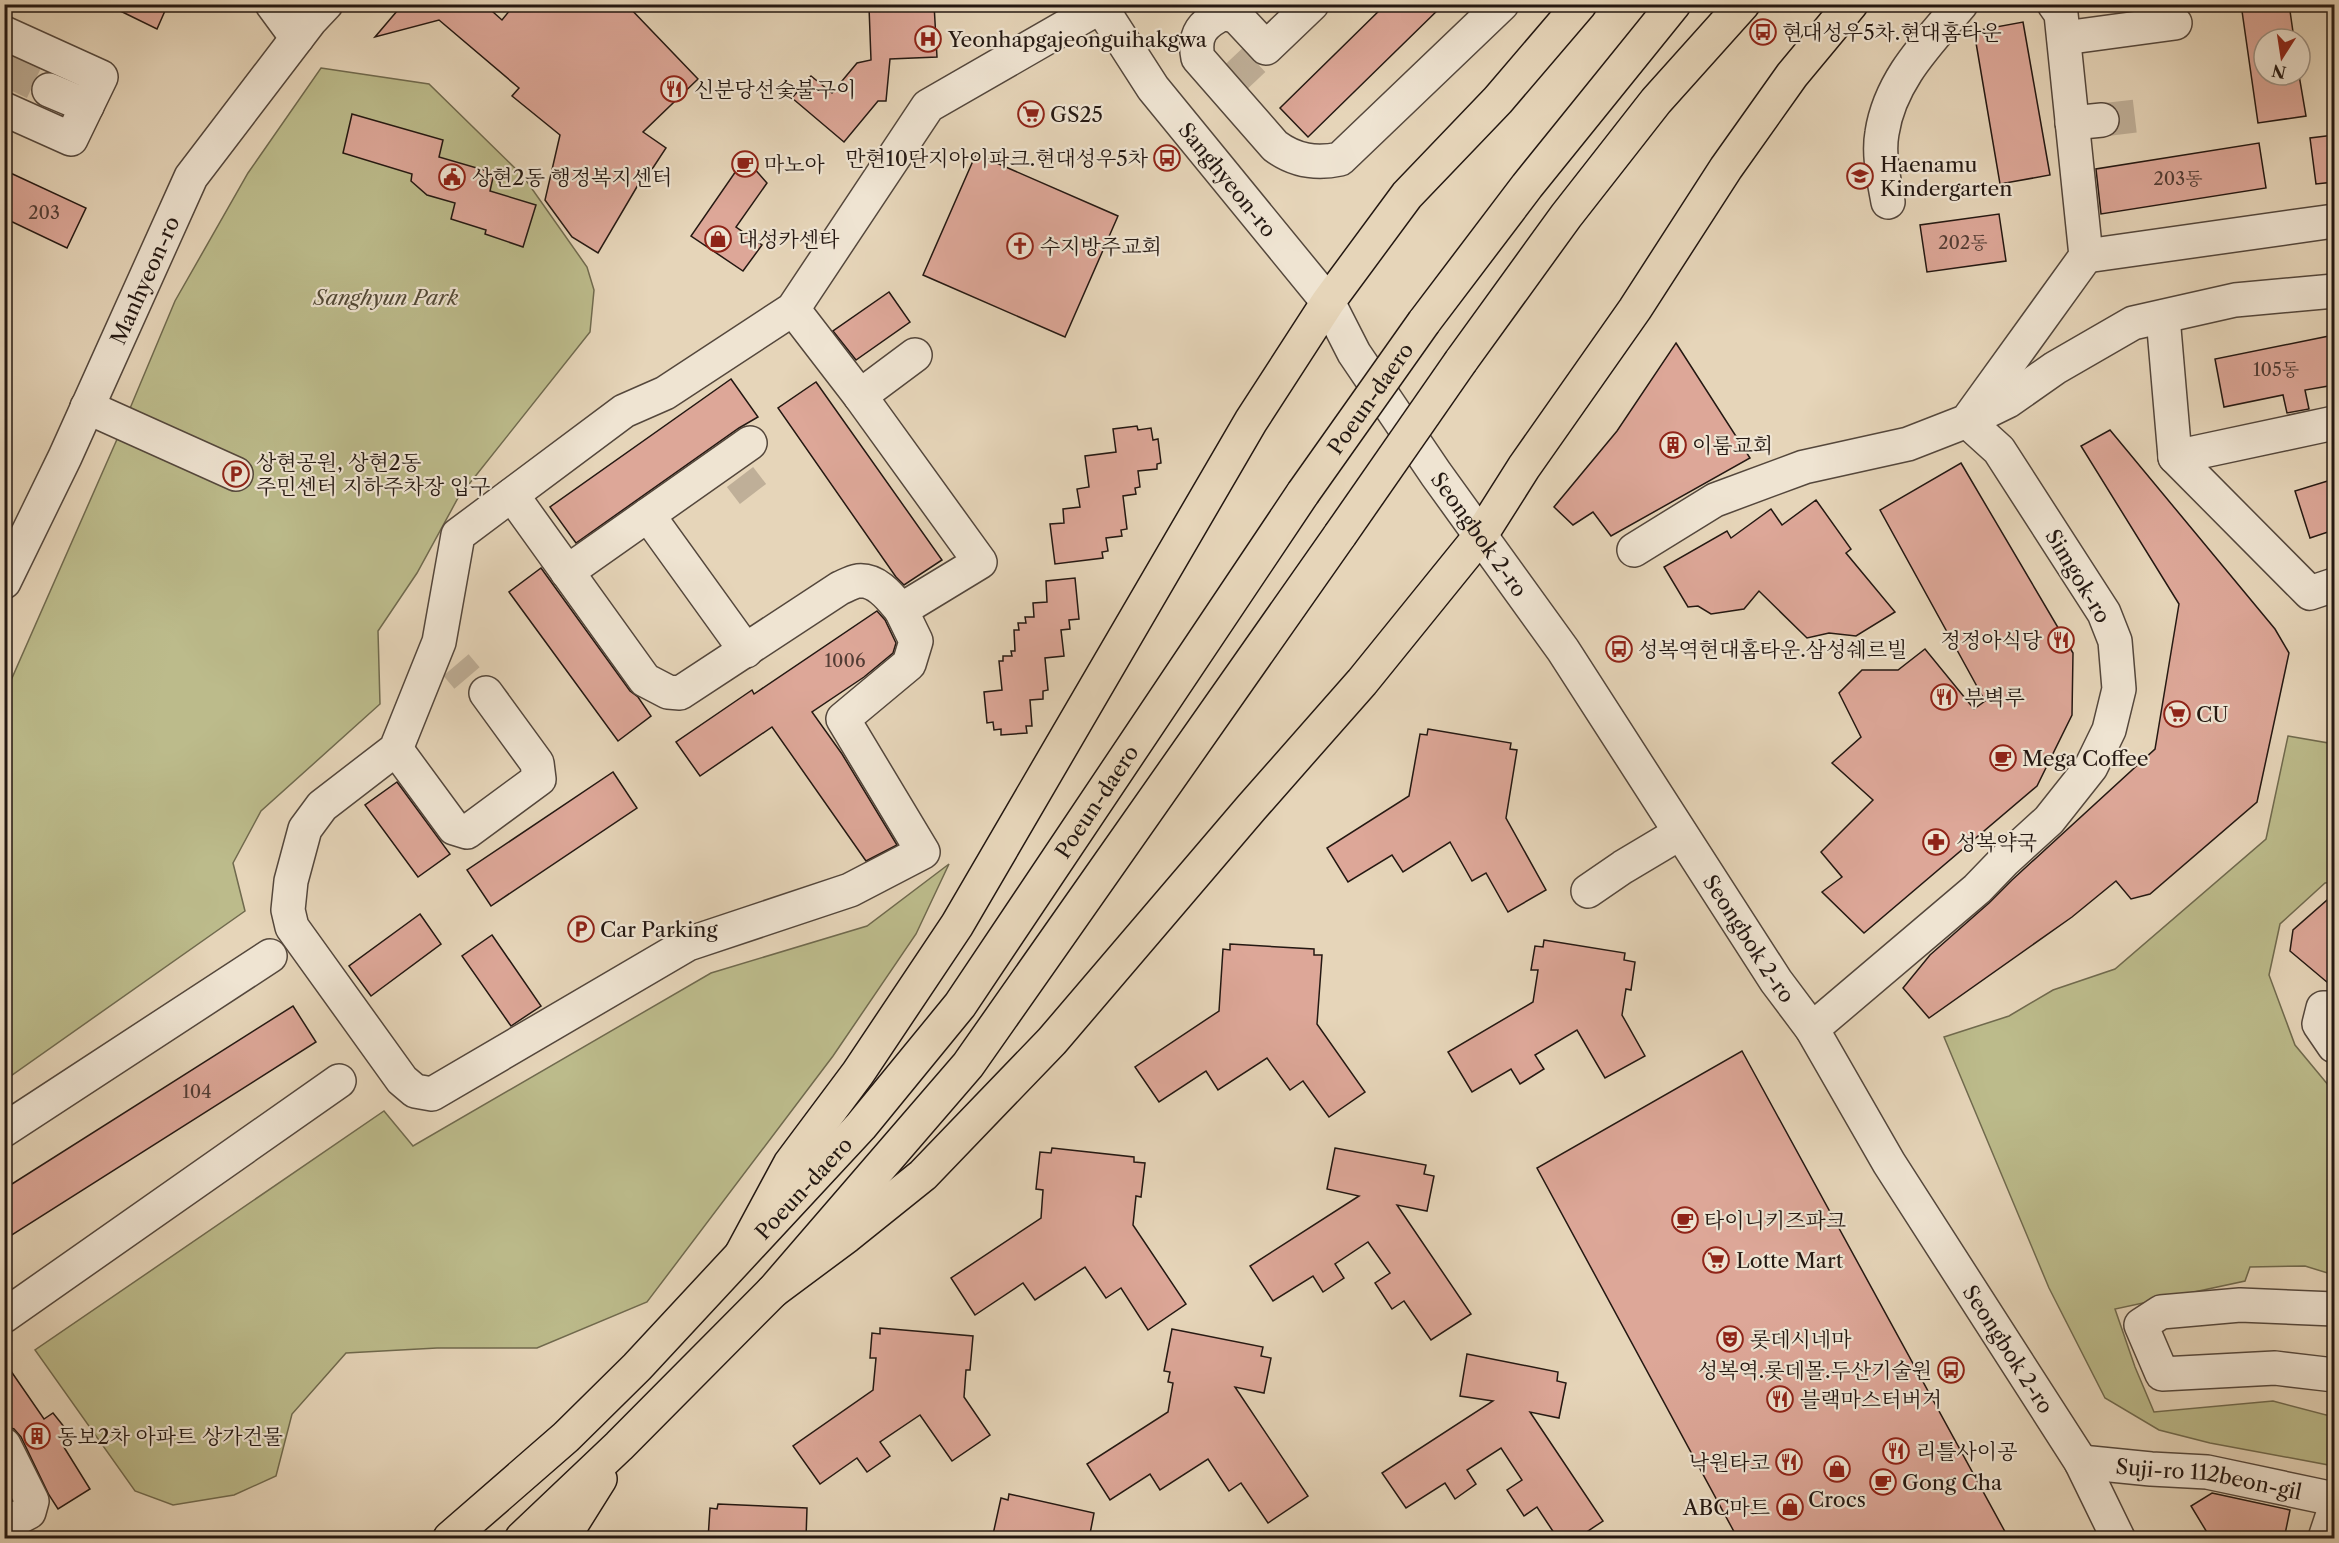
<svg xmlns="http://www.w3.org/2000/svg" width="2339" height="1543" viewBox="0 0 2339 1543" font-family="'Libre Caslon Text','Noto Serif KR',serif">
	<rect width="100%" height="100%" fill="#e6d5b9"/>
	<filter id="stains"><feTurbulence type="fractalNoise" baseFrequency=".00333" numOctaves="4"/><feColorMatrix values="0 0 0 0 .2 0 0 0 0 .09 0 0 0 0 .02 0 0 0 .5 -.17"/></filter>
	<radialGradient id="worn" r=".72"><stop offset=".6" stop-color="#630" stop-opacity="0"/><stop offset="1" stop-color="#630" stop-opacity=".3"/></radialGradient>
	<g fill="#bcbb8b" stroke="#706a4e" stroke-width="1.5">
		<polygon points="321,68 429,84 523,176 587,267 594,290 590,332 458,498 417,573 378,631 380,704 261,811 233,863 245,911 5,1080 5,694 118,437 175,301 248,173"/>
		<polygon points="2288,736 2334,744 2334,882 2325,883 2280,924 2269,975 2295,1045 2334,1092 2334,1275 2305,1266 2250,1267 2245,1281 2115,1309 2135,1367 2154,1412 2273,1401 2334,1417 2334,1466 2210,1443 2159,1430 2105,1398 2049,1288 1944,1037 2009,1016 2053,990 2115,969 2266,839"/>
		<polygon points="949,864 916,934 833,1056 647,1302 537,1348 437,1348 346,1353 292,1414 276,1476 234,1495 173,1505 135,1491 35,1350 384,1111 413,1146 711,973 867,926"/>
	</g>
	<g fill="#dda798" stroke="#241812" stroke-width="1.5">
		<polygon points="106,4 168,4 157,29"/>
		<polygon points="403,4 484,4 502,20 515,4 626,4 698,79 643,132 666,148 641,186 638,185 598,253 572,237 545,200 560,135 512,96 519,88 439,20 375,37"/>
		<polygon points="934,4 937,57 890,59 886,101 878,101 844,142 792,98 811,76 832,93 857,63 871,60 869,7"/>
		<polygon points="1386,4 1444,4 1308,137 1280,108"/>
		<polygon points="2241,4 2289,4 2294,39 2264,39 2264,75 2299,75 2306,116 2258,123"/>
		<polygon points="2023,22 2050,175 2000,184 1974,31"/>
		<polygon points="352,114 443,140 439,157 494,173 490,191 536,205 523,247 485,234 486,230 451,219 455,203 427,195 411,181 412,174 343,153"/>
		<polygon points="2334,135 2334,182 2316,184 2310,138"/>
		<polygon points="2259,143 2266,188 2101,214 2096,169"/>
		<polygon points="976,154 1118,216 1065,337 923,275"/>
		<polygon points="745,158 767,183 736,227 762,245 743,271 691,236"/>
		<polygon points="4,170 86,208 67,248 4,218"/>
		<polygon points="1999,214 2006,261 1927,272 1920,225"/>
		<polygon points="889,292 910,322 856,360 833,331"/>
		<polygon points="2334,335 2334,385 2305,390 2309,409 2287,413 2283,395 2224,407 2215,359"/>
		<polygon points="1676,343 1750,458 1611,536 1593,512 1573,525 1554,507 1617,431"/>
		<polygon points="731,379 758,417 739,428 576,543 550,507"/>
		<polygon points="816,382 942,560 904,585 896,577 778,408"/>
		<polygon points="1137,426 1138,430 1151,428 1153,440 1158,439 1161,463 1157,464 1157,469 1138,471 1140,487 1135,488 1136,494 1123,496 1127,529 1121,530 1122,536 1106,538 1108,551 1102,552 1103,558 1055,564 1050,524 1064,523 1063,509 1080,507 1077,489 1089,487 1085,456 1116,452 1113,429"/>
		<polygon points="2110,430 2275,629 2289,653 2257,802 2150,894 2131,899 2116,881 2072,917 1929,1018 1903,988 1930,955 1989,903 2012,880 2155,749 2179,604 2081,446"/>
		<polygon points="1961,463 2073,653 2072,715 2037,786 1864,933 1822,892 1842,877 1821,852 1873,800 1832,763 1861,737 1839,693 1862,670 1898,670 1925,649 1974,709 1985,701 1880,510"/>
		<polygon points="2334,479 2334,530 2310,538 2295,491"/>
		<polygon points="1816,500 1851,549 1846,553 1895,612 1856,636 1829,633 1807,638 1759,591 1744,609 1711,614 1698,606 1688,607 1664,567 1727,531 1731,538 1771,509 1782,525"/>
		<polygon points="541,568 630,691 638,697 651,716 618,741 509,592"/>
		<polygon points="1075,578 1079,619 1069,620 1070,629 1061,630 1064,656 1045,658 1048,690 1043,691 1043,699 1030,700 1032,726 1026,726 1027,733 1001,735 1001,729 994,730 993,722 987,723 984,692 1002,690 999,661 1003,661 1003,656 1012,656 1011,651 1015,651 1014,630 1019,630 1018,623 1026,623 1025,617 1034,617 1033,603 1047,602 1046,581"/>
		<polygon points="877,611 885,620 896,643 893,653 864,677 812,712 842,754 897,845 866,861 772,727 700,776 676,742 752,690 754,694"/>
		<polygon points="1428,729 1511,743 1510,749 1517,750 1506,818 1546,890 1508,912 1486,873 1472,881 1450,842 1403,872 1392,855 1348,882 1327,848 1409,796 1420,734 1427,735"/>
		<polygon points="613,772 637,808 491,906 467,870"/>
		<polygon points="397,782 450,854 418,877 365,805"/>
		<polygon points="2334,894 2334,988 2290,951 2293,930"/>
		<polygon points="420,914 441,944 371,996 349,966"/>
		<polygon points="492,935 541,1006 511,1026 462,956"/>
		<polygon points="1544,940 1625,953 1624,960 1635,962 1631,990 1626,989 1622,1015 1645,1056 1605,1078 1577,1030 1535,1055 1544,1069 1520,1084 1511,1069 1472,1092 1448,1052 1533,1002 1538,970 1531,970 1535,946 1543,947"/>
		<polygon points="1230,944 1314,949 1314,955 1322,955 1317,1024 1365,1092 1329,1117 1303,1081 1290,1090 1267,1058 1218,1090 1206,1071 1159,1102 1135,1067 1219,1011 1223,949 1230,950"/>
		<polygon points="293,1006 316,1042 4,1240 4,1189"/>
		<polygon points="1742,1051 2009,1539 1738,1539 1537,1168"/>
		<polygon points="1052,1148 1134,1157 1134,1162 1145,1163 1141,1197 1136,1196 1133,1225 1186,1304 1148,1330 1121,1288 1106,1298 1085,1267 1035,1300 1023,1283 975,1315 951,1278 1041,1218 1043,1190 1036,1189 1040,1152 1051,1153"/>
		<polygon points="1335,1148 1426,1165 1424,1174 1434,1176 1427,1211 1397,1205 1471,1314 1431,1340 1404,1301 1392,1309 1375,1283 1390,1273 1368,1242 1335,1264 1344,1278 1323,1292 1313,1276 1273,1301 1250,1266 1359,1196 1327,1189"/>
		<polygon points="880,1328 973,1336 970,1370 966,1370 964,1397 990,1435 952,1461 920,1415 880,1442 890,1456 867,1472 857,1458 820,1484 793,1446 873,1390 876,1358 870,1358 872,1333 880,1334"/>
		<polygon points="1172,1329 1263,1347 1261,1356 1271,1358 1264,1393 1235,1387 1308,1496 1268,1523 1241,1483 1229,1491 1208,1459 1160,1490 1150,1474 1110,1500 1087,1464 1168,1412 1173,1383 1168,1382 1170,1372 1164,1371"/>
		<polygon points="1467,1354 1558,1372 1557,1381 1566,1383 1559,1418 1530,1412 1603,1521 1576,1539 1558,1539 1537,1507 1524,1516 1507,1490 1522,1480 1501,1448 1467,1470 1476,1484 1455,1499 1445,1483 1406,1508 1382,1473 1493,1401 1460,1396"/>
		<polygon points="4,1361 44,1419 53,1413 65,1428 62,1444 90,1489 58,1509 49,1495 21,1437 14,1429 4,1426"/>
		<polygon points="2212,1493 2290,1510 2284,1539 2211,1539 2191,1506"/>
		<polygon points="1009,1494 1094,1513 1089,1539 992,1539 1001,1498 1008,1500"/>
		<polygon points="718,1504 807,1508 806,1539 708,1539 710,1508 717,1509"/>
	</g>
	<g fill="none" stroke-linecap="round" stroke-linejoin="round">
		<g stroke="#bfaf98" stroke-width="33" stroke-dasharray="33 16" stroke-linecap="butt">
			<polyline points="4,69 49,90"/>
			<polyline points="1236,77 1254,60"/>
			<polyline points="2102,120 2144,115"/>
			<polyline points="740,477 753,494"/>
			<polyline points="456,665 467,678"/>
		</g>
		<g stroke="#54473c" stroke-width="36">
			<g id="minor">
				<polyline points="272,4 297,38"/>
				<path id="s1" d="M1099,4L1153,88L1328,302L1354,353L1436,474L1563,650L1776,981L1812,1029L1889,1163L2081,1462L2118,1538"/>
				<path d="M1312,4L1266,48L1237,17L1224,13C1203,23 1193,34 1198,58L1275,146C1295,161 1316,164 1340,159L1502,4"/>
				<polyline points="4,33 101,77 71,139 4,109"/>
				<polyline points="2064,38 2175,23"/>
				<polyline points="49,90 87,106"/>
				<polyline points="2072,123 2102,120"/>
				<path d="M1888,202C1884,180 1878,155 1882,133C1890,80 1928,43 1961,4"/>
				<polyline points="2086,256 2334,221"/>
				<polyline points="793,309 860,396"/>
				<polyline points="2163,317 2175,457 2310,593 2334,585"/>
				<polyline points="87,407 236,474"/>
				<polyline points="2175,457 2334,423"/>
				<path d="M512,495L645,680L668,692L680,693L840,588C845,586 852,582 858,581C877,579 891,598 901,610L980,562L860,396L915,355"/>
				<polyline points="648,515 746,651"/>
				<polyline points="1634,550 1715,500 1804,467 1908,444 1967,421 2086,256 2061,14 2054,4"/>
				<polyline points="567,572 750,443"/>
				<path id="s2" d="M4,582L65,457L191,177L310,21L326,4"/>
				<polyline points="901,610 916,641 909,664 843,719 923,852 850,890 688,944 432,1094 415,1091 402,1080 292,927 288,910 291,881 305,829 322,806 396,749 439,642 458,535 624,411 665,393 793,309 928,106 1100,7"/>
				<polyline points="396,749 454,828 467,832 539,779 537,763 486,693"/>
				<polyline points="1588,891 1623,867 1680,833"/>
				<polyline points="2334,1008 2323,1008 2319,1024 2334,1046"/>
				<polyline points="1812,1029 1977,889 2004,861 2049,820 2091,767 2109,730 2119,689 2115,641 2104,613 1999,450 1967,421 2008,401 2055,368 2133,323 2235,300 2334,291"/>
				<polyline points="4,1130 270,956"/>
				<polyline points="2334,1309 2240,1305 2161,1312 2141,1325 2162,1374 2275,1368 2334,1375"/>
				<polyline points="4,1316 339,1081"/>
				<polyline points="4,1445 32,1501 29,1512 4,1525"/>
				<path id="s3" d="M2081,1462L2151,1469L2207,1472L2334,1499"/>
				<polyline points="2325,1538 2334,1511"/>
			</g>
		</g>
		<g stroke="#241812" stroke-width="36">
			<g id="major">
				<polyline points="1424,322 1527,186 1674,4"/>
				<polyline points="1461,361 1566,216 1656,101 1743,4"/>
				<polyline points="742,1253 790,1164 858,1073 957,925 1251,421 1328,302 1407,195 1498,100 1580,4"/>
				<polyline points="773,1291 847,1236 923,1175 1052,1041 1251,808 1362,682 1481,535 1524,467 1635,309 1726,168 1792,75 1851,4"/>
				<path id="s4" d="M450,1538L566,1437L637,1367L861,1126L960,1005L1303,493"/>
				<polyline points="522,1538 619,1446 773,1291 968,1065 1340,535"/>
				<polyline points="563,1538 600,1479"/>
			</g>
		</g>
		<use href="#minor" stroke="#efe4d2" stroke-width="33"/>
		<use href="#major" stroke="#e6d5b9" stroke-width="33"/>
		<g stroke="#241812" stroke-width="36" stroke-linecap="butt">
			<g id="major-bridge">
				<path id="s5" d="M1303,493L1424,322"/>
				<polyline points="1340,535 1461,361"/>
			</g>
		</g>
		<use href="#major-bridge" stroke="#e6d5b9" stroke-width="33"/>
	</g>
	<defs>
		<g id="bus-ring" transform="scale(1.35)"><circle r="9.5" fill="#efe4d2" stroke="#8f2418" stroke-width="1.5"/><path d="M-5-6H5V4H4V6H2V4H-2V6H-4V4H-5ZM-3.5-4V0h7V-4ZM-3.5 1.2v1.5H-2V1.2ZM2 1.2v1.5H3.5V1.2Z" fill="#8f2418"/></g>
		<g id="hospital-ring" transform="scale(1.35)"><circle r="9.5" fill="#efe4d2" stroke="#8f2418" stroke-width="1.5"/><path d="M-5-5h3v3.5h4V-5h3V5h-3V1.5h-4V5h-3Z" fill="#8f2418"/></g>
		<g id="restaurant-ring" transform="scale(1.35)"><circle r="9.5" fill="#efe4d2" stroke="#8f2418" stroke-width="1.5"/><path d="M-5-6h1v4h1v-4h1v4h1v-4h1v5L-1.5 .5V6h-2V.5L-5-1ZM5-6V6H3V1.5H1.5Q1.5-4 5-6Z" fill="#8f2418"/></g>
		<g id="supermarket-ring" transform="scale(1.35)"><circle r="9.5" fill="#efe4d2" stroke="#8f2418" stroke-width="1.5"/><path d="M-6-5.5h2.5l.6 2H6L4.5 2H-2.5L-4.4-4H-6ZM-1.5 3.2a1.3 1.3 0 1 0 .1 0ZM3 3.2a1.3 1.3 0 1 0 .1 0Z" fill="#8f2418"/></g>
		<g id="cafe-ring" transform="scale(1.35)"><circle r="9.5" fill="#efe4d2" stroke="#8f2418" stroke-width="1.5"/><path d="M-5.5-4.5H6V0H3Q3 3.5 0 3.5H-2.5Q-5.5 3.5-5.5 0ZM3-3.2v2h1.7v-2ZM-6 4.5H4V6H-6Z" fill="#8f2418"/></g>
		<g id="school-ring" transform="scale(1.35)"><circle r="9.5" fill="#efe4d2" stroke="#8f2418" stroke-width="1.5"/><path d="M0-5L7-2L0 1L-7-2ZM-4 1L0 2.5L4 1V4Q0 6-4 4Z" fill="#8f2418"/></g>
		<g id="civic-ring" transform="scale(1.35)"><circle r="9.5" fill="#efe4d2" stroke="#8f2418" stroke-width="1.5"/><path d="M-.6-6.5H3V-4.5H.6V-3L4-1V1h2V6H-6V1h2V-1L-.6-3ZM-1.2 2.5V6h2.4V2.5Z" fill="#8f2418"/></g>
		<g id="shop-ring" transform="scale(1.35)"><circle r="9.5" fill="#efe4d2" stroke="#8f2418" stroke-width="1.5"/><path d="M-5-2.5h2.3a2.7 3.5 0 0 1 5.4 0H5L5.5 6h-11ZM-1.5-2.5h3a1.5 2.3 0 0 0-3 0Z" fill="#8f2418"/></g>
		<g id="church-ring" transform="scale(1.35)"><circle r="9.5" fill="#efe4d2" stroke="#8f2418" stroke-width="1.5"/><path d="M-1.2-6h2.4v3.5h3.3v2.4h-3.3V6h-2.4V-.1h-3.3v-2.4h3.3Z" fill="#8f2418"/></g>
		<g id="building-ring" transform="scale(1.35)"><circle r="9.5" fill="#efe4d2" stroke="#8f2418" stroke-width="1.5"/><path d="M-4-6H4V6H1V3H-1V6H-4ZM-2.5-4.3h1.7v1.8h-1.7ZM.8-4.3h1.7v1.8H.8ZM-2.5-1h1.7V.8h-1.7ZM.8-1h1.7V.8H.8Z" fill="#8f2418"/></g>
		<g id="parking-ring" transform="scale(1.35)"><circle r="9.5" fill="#efe4d2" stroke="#8f2418" stroke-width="1.5"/><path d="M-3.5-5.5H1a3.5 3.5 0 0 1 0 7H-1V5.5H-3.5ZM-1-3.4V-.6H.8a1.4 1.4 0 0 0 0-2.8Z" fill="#8f2418"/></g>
		<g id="pharmacy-ring" transform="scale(1.35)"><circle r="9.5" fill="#efe4d2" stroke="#8f2418" stroke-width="1.5"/><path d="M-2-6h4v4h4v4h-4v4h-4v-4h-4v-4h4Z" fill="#8f2418"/></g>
		<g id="theatre-ring" transform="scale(1.35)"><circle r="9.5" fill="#efe4d2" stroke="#8f2418" stroke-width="1.5"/><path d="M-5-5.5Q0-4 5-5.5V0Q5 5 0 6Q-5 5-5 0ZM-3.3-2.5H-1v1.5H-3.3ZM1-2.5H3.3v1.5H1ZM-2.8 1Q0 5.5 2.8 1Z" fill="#8f2418"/></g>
	</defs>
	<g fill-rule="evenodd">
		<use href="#bus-ring" x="1763" y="32"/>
		<use href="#hospital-ring" x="928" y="39"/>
		<use href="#restaurant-ring" x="674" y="89"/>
		<use href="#supermarket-ring" x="1031" y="114"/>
		<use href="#bus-ring" x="1167" y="158"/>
		<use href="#cafe-ring" x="745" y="164"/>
		<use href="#school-ring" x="1860" y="176"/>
		<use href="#civic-ring" x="452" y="177"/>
		<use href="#shop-ring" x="718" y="239"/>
		<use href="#church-ring" x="1020" y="246"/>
		<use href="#building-ring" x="1673" y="445"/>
		<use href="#parking-ring" x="236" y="474"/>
		<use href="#restaurant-ring" x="2061" y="640"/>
		<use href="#bus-ring" x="1619" y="649"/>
		<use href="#restaurant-ring" x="1944" y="697"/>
		<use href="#supermarket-ring" x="2177" y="714"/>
		<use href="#cafe-ring" x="2003" y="758"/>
		<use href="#pharmacy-ring" x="1936" y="842"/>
		<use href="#parking-ring" x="581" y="929"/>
		<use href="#cafe-ring" x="1685" y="1220"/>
		<use href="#supermarket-ring" x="1716" y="1260"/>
		<use href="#theatre-ring" x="1730" y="1339"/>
		<use href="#bus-ring" x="1951" y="1370"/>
		<use href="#restaurant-ring" x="1780" y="1399"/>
		<use href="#building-ring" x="37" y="1436"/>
		<use href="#restaurant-ring" x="1896" y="1451"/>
		<use href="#restaurant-ring" x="1789" y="1462"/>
		<use href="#shop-ring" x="1837" y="1469"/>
		<use href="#cafe-ring" x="1883" y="1482"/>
		<use href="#shop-ring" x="1790" y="1507"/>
	</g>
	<g text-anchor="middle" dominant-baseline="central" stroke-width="4.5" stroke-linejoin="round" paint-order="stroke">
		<g font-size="18" fill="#523c34">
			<text x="2178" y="179">203동</text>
			<text x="44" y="213">203</text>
			<text x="1963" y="243">202동</text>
			<text x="2276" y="370">105동</text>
			<text x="845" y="661">1006</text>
			<text x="197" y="1092">104</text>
		</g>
		<g font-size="21" fill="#241812" stroke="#efe4d2" text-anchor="start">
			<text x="1782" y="32">현대성우5차.현대홈타운</text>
			<text x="948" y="39">Yeonhapgajeonguihakgwa</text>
			<text x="694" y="89">신분당선숯불구이</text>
			<text x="1050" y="114">GS25</text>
			<text x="1148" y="158" text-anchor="end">만현10단지아이파크.현대성우5차</text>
			<text x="764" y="164">마노아</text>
			<text x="1880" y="164">Haenamu<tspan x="1880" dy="24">Kindergarten</tspan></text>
			<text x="472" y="177">상현2동 행정복지센터</text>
			<text x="738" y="239">대성카센타</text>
			<text x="1040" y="246">수지방주교회</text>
			<text x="1692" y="445">이룸교회</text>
			<text x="256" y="462">상현공원, 상현2동<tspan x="256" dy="24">주민센터 지하주차장 입구</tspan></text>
			<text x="2042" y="640" text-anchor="end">정정아식당</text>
			<text x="1638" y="649">성복역현대홈타운.삼성쉐르빌</text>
			<text x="1964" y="697">부벽루</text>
			<text x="2196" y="714">CU</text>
			<text x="2022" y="758">Mega Coffee</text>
			<text x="1956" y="842">성복약국</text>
			<text x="600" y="929">Car Parking</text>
			<text x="1704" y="1220">타이니키즈파크</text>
			<text x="1736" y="1260">Lotte Mart</text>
			<text x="1750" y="1339">롯데시네마</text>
			<text x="1932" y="1370" text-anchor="end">성복역.롯데몰.두산기술원</text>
			<text x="1800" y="1399">블랙마스터버거</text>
			<text x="57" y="1436">동보2차 아파트 상가건물</text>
			<text x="1916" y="1451">리틀사이공</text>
			<text x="1770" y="1462" text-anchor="end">낙원타코</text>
			<text x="1902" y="1482">Gong Cha</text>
			<text x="1837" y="1499" text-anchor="middle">Crocs</text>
			<text x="1770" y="1507" text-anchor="end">ABC마트</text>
		</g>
		<g font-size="21" fill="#241812" stroke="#efe4d2">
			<text stroke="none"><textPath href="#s1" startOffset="218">Sanghyeon-ro</textPath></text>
			<text stroke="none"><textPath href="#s2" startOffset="333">Manhyeon-ro</textPath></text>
			<text stroke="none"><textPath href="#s5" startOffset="116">Poeun-daero</textPath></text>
			<text stroke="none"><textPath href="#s1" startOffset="654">Seongbok 2-ro</textPath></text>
			<text transform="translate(2078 576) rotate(59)">Simgok-ro</text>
			<text stroke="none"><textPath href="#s4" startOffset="984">Poeun-daero</textPath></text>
			<text stroke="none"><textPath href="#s1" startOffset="1140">Seongbok 2-ro</textPath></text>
			<text stroke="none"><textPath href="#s4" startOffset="498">Poeun-daero</textPath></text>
			<text stroke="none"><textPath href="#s1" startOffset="1626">Seongbok 2-ro</textPath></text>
			<text stroke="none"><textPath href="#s3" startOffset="129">Suji-ro 112beon-gil</textPath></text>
		</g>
		<g font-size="21" font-style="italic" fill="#524936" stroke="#efe4d2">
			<text x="386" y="297">Sanghyun Park</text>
		</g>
	</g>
	<rect width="2339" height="1543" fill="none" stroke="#e6d5b9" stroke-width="24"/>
	<rect x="6" y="6" width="2327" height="1531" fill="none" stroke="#241812" stroke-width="3"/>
	<rect x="12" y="12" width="2315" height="1519" fill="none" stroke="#241812" stroke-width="1.5"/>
	<g transform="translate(2282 57) rotate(192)"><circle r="28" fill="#efe4d2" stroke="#9e9285" stroke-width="1.5"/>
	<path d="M0-4.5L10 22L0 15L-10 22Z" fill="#8f2418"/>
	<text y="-9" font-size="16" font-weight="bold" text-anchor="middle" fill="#241812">N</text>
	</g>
	<rect width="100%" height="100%" filter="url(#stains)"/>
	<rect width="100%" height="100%" fill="url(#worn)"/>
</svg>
